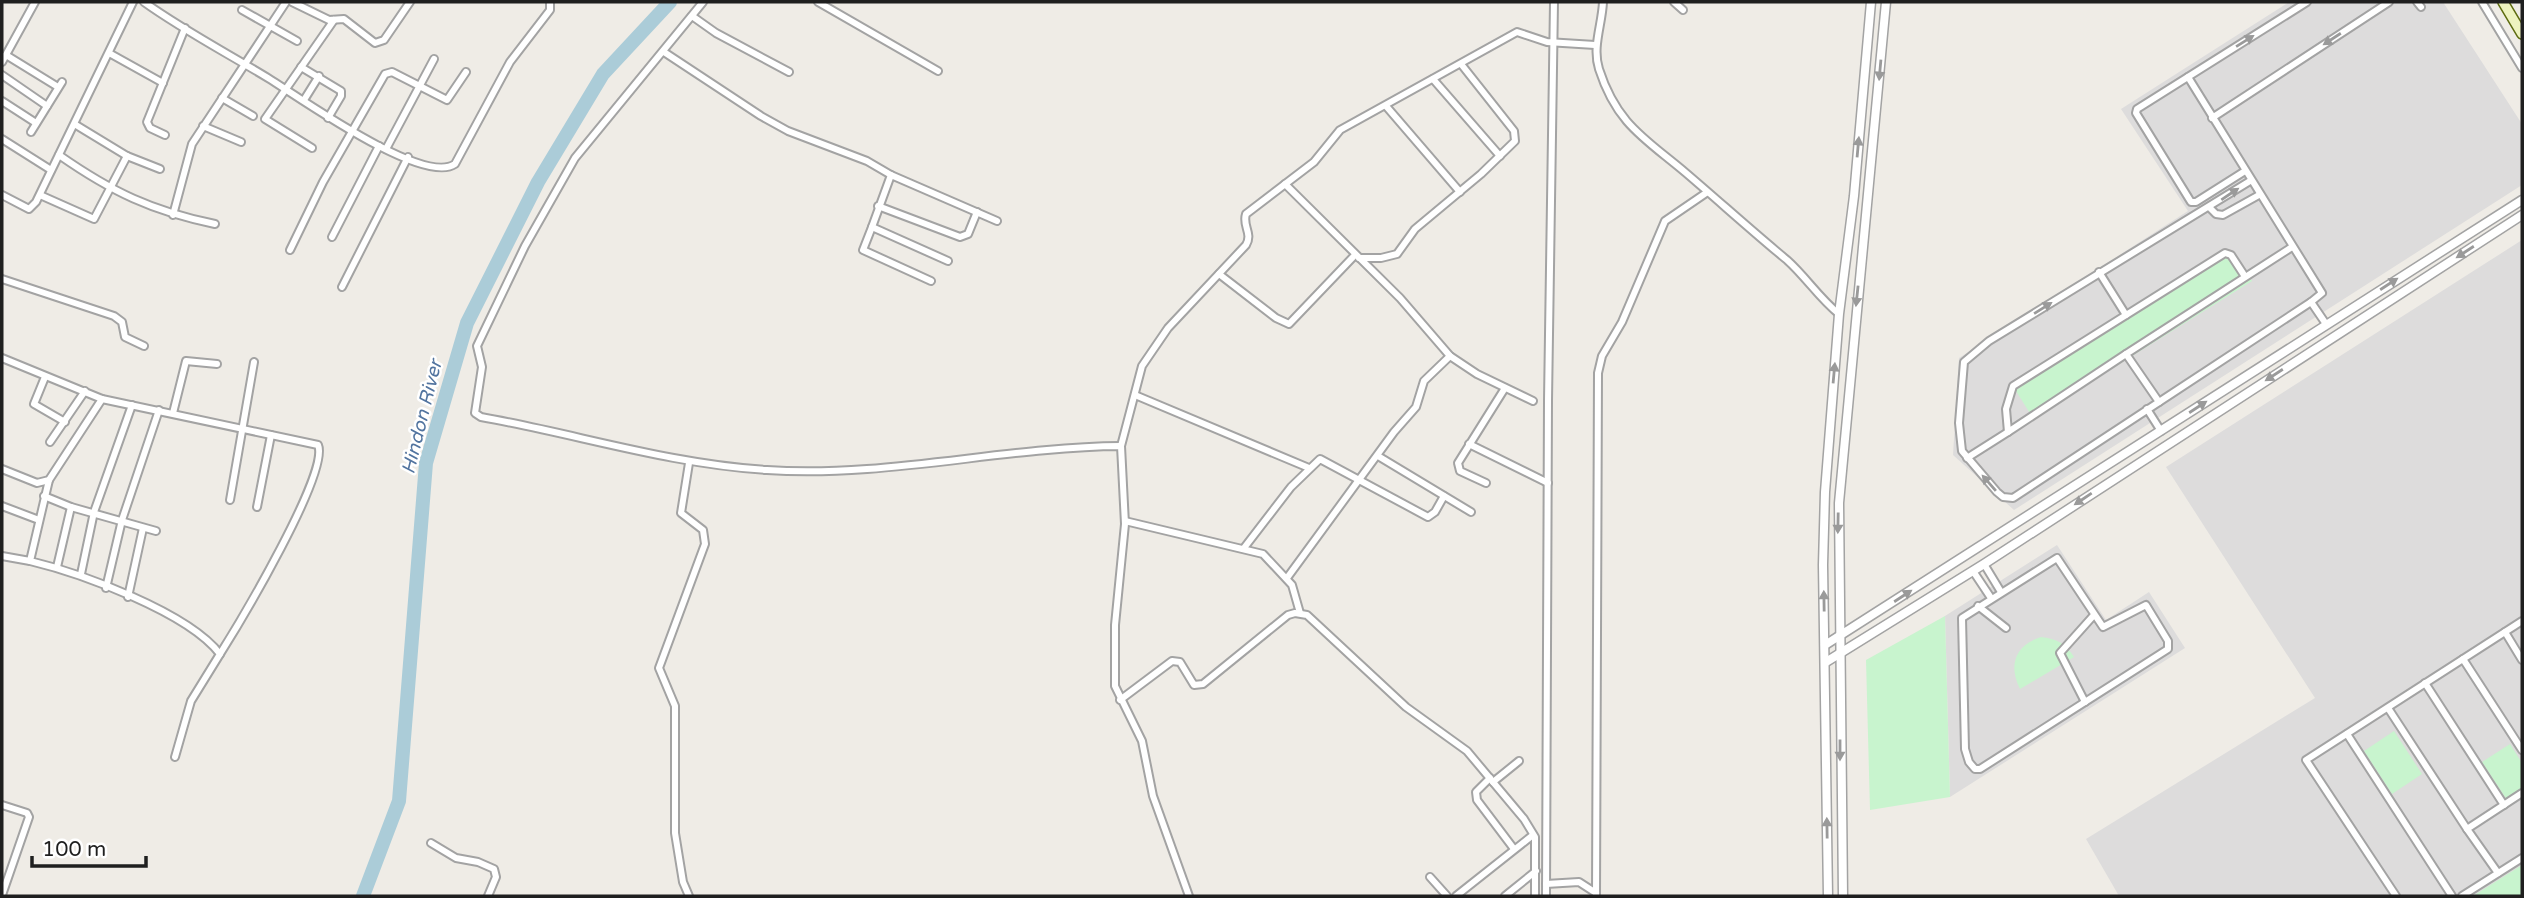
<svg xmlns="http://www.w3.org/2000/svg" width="2524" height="898" viewBox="0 0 2524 898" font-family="'Varela Round',sans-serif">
	<rect width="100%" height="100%" fill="#efece6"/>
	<g fill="#dddcdc">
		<polygon points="2289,2 2443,2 2522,124 2522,185 2014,510 1953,455 1959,358 2188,211 2121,109"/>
		<polygon points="2522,240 2522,896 2119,896 2086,839 2315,698 2166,467"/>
		<polygon points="2057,545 2106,620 2149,592 2185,648 1950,797 1945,616"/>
	</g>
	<g fill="#c8f4ce">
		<polygon points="2233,251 2252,281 2033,418 2014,388"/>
		<polygon points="1945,616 1950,797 1870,810 1866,660"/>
		<path d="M2041,637C2057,639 2065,643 2074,657L2020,689C2008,665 2015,645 2041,637Z"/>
		<polygon points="2394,731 2422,774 2392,794 2364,751"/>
		<polygon points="2510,744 2522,763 2522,790 2507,800 2482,762"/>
		<polygon points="2522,865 2522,896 2473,896"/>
	</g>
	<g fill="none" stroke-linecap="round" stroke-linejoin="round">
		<polyline stroke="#abccd8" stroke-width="14" points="363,896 399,801 426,463 467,323 538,182 603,74 670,2"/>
		<g stroke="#a3a3a3" stroke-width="10">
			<g id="minor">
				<path d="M144,2C183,30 227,53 268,78C299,97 423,186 455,164L510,62L550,10V2"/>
				<polyline points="292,2 329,20 344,19 375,43 384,40 410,2"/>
				<path d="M703,2L575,158L525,246L477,346L482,367L475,413L481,417C577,434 669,464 767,470C885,478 1003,447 1121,446L1125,524L1115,625V686L1142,741L1153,796L1189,896"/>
				<polyline points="818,2 938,71"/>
				<path d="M1603,2C1602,25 1592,47 1599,69C1617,125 1646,139 1686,173C1720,202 1753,232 1787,260C1806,277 1819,298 1839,314"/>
				<polyline points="1674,2 1683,10"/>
				<polyline points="2417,2 2421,7"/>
				<polyline points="2482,2 2522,68"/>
				<polyline points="242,10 297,41"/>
				<polyline points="692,16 716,33 789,72"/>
				<polyline points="664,52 761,116 788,131 867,161 891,175 997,221"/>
				<polyline points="109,53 163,83"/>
				<polyline points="6,55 58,87"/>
				<polyline points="2,62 35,2"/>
				<polyline points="301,67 341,91 341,96 328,118"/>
				<polyline points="2,75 47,106"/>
				<polyline points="2188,77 2322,293 2311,302 2326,324"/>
				<polyline points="1433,79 1500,156"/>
				<polyline points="222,98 253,116"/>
				<polyline points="304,100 319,76"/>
				<polyline points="2,101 36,123"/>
				<polyline points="1386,106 1460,192"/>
				<polyline points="2212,118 2389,2"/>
				<polyline points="76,125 127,156 160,169"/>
				<polyline points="203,126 241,142"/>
				<polyline points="31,132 62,82"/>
				<polyline points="165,135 150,128 147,122 185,28"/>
				<polyline points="2,139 51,170"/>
				<polyline points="312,148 265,119 334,20"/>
				<polyline points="386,149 434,59"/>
				<path d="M59,155C112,192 152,211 215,224"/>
				<polyline points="2245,171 2196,202 2191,202 2136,113 2137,109 2307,2"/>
				<polyline points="891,175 872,227 948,261"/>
				<polyline points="2250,181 1989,341 1964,362 1959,423 1962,451 1997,492 2003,497 2013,498 2159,402 2126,354 2292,247"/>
				<polyline points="1285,184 1400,298 1450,356 1477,374 1533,401"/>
				<polyline points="2,195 29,209 36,202 133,2"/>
				<polyline points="40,195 94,219 127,156"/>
				<polyline points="878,206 960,237 968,234 977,212"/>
				<polyline points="2210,208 2216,214 2223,215 2259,195"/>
				<polyline points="173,215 192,144 286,2"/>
				<polyline points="872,227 863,250 931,281"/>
				<polyline points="332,237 379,146"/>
				<polyline points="290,250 323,182 385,74 392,72 447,100 466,72"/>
				<polyline points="1359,258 1381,258 1397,254 1415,229 1481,174 1515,141 1514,131 1461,64"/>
				<polyline points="2099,272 2126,315"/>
				<polyline points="1219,274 1276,318 1289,324 1355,255"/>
				<polyline points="2,279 114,316 122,322 125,337 144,346"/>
				<polyline points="342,287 408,157"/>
				<polyline points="2126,354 2008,432 2006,409 2013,386 2225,253 2231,255 2244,275"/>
				<path d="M2,358L102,399L318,445C330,472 239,624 220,654"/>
				<polyline points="45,377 34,404 65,422"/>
				<polyline points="1135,395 1309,468"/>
				<polyline points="2159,402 2311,302"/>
				<polyline points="2147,409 2161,431"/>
				<polyline points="173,413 186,361 217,364"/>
				<polyline points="50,442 85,391"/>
				<polyline points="1469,444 1548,483"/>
				<path d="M1121,446L1142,366L1168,328L1246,245C1253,233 1242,226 1246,214L1314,162L1340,130L1517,32L1547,42L1595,45"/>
				<polyline points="1378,456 1471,512"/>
				<polyline points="1967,458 2008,432"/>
				<polyline points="2,469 37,483 49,480 102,399"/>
				<path d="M49,480L30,561C80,573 188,612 220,654L191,701L175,757"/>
				<polyline points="1486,483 1460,471 1458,463 1505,388"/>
				<polyline points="44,496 71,507 156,531"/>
				<polyline points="230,500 254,362"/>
				<polyline points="2,506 39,520"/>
				<polyline points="257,507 271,435"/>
				<polyline points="1125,521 1263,554 1292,585 1300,613"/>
				<polyline points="1244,548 1291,487 1320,459 1428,517 1435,512 1444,496"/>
				<polyline points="2,556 30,561"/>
				<polygon points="2057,558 2103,627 2146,605 2168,641 2168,649 1980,769 1975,769 1969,762 1965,749 1962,618"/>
				<polyline points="1984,564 2001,592"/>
				<polyline points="57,567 71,507"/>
				<polyline points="1973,571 1991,598"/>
				<polyline points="81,574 94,512 132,405"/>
				<polyline points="1287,578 1394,432 1416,407 1424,381 1450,356"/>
				<polyline points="106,588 122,520 159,410"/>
				<polyline points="128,597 143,528"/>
				<polyline points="1978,606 2006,628"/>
				<polyline points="2505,632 2522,660"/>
				<polyline points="2463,659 2522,750"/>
				<polyline points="2425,683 2504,805"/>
				<polyline points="1120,700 1172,661 1180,662 1194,685 1203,684 1288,615 1295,613 1307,615 1406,707 1467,751 1524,819 1535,837 1535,896"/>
				<polyline points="2085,702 2060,653 2094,615"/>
				<polyline points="2388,708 2467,829"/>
				<polyline points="2347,734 2452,896"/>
				<polyline points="1490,778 1476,792 1477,800 1514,849"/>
				<polyline points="1493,782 1519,761"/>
				<polyline points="2,805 27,813 29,817 2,895"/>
				<polyline points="431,843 456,858 478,862 494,869 496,877 488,896"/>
				<polyline points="2498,873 2467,829 2522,793"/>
				<polyline points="1430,877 1447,896"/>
				<polyline points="1546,884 1579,882 1596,893"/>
				<polyline points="689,896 683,882 675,833 675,706 659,668 705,544 703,530 681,513 689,463"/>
				<polyline points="1456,896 1533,835"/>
				<polyline points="1505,896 1536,871"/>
				<polyline points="1546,896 1548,401 1554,2"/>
				<polyline points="1596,896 1598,373 1602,356 1622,322 1665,221 1706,193"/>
				<polyline points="2396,896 2306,760 2522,621"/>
				<polyline points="2462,896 2522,858"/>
			</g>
		</g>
		<g stroke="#a3a3a3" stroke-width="11">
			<g id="tertiary">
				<polyline points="1825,645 2522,200"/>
				<polyline points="1826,662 1984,564 2522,215"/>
				<polyline points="1828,896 1823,565 1825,492 1839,314 1854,196 1871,2"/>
				<polyline points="1843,896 1839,503 1886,2"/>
			</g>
		</g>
		<g stroke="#5e6c10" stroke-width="12">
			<polyline id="secondary" points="2503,2 2522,34"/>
		</g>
		<use href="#minor" stroke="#fff" stroke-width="6"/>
		<use href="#tertiary" stroke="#fff" stroke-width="8"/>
		<use href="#secondary" stroke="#eef3c0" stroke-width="9"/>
	</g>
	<defs><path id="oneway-solid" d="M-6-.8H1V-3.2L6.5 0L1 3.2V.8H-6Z" transform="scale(1.75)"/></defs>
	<g fill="#9a9a9a">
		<use href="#oneway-solid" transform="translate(2332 39) rotate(147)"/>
		<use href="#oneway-solid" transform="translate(2245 41) rotate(-32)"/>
		<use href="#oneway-solid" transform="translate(1880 70) rotate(95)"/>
		<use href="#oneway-solid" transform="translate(1858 147) rotate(-85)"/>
		<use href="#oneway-solid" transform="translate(2230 194) rotate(-34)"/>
		<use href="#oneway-solid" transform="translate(2465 252) rotate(147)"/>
		<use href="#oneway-solid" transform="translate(2389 284) rotate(-33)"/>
		<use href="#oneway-solid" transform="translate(1857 296) rotate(96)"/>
		<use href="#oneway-solid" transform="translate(2043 308) rotate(-32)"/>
		<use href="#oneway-solid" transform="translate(1834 373) rotate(-85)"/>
		<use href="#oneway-solid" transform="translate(2274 375) rotate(147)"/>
		<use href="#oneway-solid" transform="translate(2198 407) rotate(-33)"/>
		<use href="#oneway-solid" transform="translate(1989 483) rotate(-131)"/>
		<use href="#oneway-solid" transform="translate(2083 499) rotate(146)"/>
		<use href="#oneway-solid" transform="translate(1838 523) rotate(91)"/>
		<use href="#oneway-solid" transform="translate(1903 596) rotate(-33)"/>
		<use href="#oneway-solid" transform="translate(1824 601) rotate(-91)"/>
		<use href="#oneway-solid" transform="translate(1840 750) rotate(90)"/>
		<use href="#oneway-solid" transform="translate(1827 828) rotate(-91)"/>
	</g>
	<g text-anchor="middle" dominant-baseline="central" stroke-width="5" stroke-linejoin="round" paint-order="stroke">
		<g font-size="19" font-style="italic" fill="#52749f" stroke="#fff">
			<text transform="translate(422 417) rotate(-76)">Hindon River</text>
		</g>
	</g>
	<rect width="2524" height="898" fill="none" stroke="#1f1f1f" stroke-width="7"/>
	<path d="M32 856v10h114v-10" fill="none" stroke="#1f1f1f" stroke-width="3.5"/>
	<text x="42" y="856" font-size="21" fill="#1f1f1f" stroke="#ffffff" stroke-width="5" paint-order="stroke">100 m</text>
</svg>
